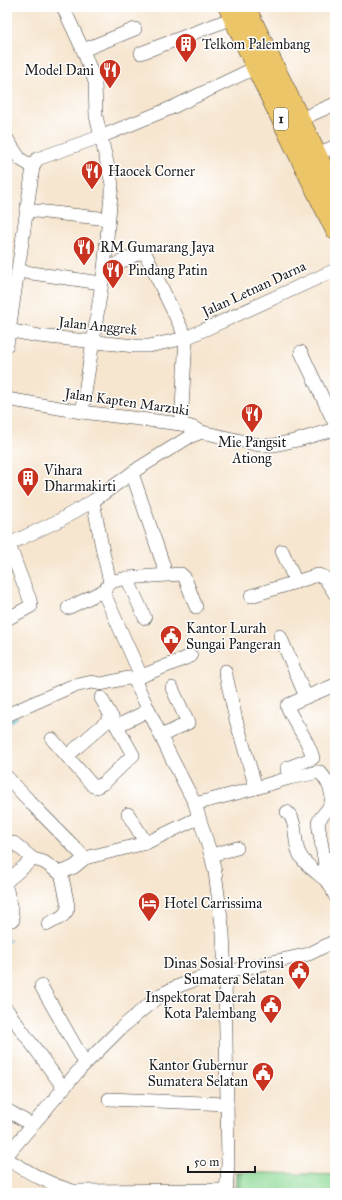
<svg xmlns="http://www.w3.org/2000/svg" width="342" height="1200" viewBox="0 0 342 1200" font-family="'IM FELL Great Primer',serif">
	<rect width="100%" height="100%" fill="#fff"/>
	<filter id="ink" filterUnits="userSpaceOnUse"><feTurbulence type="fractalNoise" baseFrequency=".025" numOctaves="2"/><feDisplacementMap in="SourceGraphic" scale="8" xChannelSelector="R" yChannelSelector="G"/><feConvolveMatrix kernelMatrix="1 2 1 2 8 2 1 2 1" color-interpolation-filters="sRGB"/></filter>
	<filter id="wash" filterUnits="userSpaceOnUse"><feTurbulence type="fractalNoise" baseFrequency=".012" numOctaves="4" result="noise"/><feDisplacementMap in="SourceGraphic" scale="16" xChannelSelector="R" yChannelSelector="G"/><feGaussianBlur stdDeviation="0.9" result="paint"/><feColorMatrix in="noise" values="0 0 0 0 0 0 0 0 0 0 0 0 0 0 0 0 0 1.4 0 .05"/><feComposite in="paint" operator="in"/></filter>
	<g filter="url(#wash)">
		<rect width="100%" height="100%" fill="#f6e5cf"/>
		<polygon fill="#8dd996" stroke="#547a59" points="236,1172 335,1175 335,1193 235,1193"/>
		<polygon fill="#72b97f" stroke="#476a4e" points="236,1172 242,1173 241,1193 235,1193"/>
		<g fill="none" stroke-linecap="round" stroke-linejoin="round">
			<g stroke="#50b7cf" stroke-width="2.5">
				<polyline points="7,723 17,717"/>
				<polyline points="7,940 10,940"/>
			</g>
		</g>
	</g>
	<g filter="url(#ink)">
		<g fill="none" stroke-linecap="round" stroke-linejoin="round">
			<g stroke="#3d3a37" stroke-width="14">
				<g id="minor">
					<polyline points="63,7 83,50 95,82 96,116 112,184 104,270 82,412"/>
					<polyline points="83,50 135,29"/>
					<polyline points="141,53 233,18"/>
					<polyline points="301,119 335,104"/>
					<polyline points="7,139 20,159 33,167"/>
					<polyline points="311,158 335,146"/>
					<polyline points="27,210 108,219"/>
					<polyline points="104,270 141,252 146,255 186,338 181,424"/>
					<polyline points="18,271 101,283"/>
					<polyline points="7,330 39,336 135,346 149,346 186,338 335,270"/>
					<polyline points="7,345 33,167 37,159 105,135 171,108 263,64"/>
					<polyline points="301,352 335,424"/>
					<polyline points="7,399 82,412 181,424 194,428 202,432 259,445 274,445 298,440 335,429"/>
					<polyline points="132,473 164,567"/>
					<polyline points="93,501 103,552 110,582 127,578 181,574 185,578 196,607"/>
					<polyline points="7,545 60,520 93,501 139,468 189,437 202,432"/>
					<polyline points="282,551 296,582"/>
					<polyline points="127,578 145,618"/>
					<polyline points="103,591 141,676"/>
					<polyline points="251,596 318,575 324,577 335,594"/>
					<polyline points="68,608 105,590 109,584"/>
					<polyline points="7,619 31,606 30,600 19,572 9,544"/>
					<polyline points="280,636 306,697 335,685"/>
					<polyline points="225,671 236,720 256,788"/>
					<polyline points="134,679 167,749 195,804 211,855 215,872 223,933 225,975 228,1164 226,1193"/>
					<polyline points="7,715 70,687 92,682 101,684 128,678 134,679 191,656"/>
					<polyline points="117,726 149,710"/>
					<polyline points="161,736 188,723 172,688"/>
					<polyline points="52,739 93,786 96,787 104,783 133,755 101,698"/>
					<polyline points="67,756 112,717"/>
					<polyline points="7,777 33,805 85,858"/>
					<path d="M289,778L287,768L313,758C308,738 294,724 287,706L288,705L306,697"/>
					<path d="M195,804L256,788L289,778L320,772C328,781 336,797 329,807C326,813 320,816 318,823L328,882"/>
					<path d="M287,812C298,821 293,840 299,853C304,865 318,873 328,882C331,885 333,891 335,896"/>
					<polyline points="128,814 146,843"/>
					<polyline points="14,843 33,859"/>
					<polyline points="211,855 237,848"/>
					<polyline points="7,881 33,859 44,862 58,872 65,871 74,867 85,858 146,843 198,818"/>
					<polyline points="7,890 13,920"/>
					<path d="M48,924C56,919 67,917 68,906L61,872"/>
					<polyline points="41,986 85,1063"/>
					<polyline points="7,1010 63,1087"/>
					<polyline points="109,1099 227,1104"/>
					<polyline points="7,1110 32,1125"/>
					<polyline points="7,1155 80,1069 121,1028 160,995 176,987 200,978 309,954 335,941"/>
					<path d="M7,1159C29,1172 47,1184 73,1191L227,1190"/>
				</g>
			</g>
			<g stroke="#3d3a37" stroke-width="20">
				<g id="highway">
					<polyline points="228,7 256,68 335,230"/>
					<polyline points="246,7 335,192"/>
				</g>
			</g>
			<use href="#minor" stroke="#fff" stroke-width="13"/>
			<use href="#highway" stroke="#ecc569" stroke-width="19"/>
		</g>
	</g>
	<defs>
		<g id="building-pin" transform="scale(1.15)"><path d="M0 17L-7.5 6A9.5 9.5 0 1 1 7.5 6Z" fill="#c8321e" stroke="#fff"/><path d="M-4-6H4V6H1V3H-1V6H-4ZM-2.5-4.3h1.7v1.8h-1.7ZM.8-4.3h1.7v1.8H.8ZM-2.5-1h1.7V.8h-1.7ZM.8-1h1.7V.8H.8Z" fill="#fff"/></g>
		<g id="restaurant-pin" transform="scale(1.15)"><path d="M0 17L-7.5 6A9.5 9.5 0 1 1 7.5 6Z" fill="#c8321e" stroke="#fff"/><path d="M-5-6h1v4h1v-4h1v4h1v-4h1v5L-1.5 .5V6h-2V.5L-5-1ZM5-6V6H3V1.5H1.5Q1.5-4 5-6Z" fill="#fff"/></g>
		<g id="civic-pin" transform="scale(1.15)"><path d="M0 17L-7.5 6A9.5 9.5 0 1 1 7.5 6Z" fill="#c8321e" stroke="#fff"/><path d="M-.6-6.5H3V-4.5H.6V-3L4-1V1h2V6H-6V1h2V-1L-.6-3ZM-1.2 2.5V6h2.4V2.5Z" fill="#fff"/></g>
		<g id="hotel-pin" transform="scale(1.15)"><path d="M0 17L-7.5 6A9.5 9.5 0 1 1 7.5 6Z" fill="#c8321e" stroke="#fff"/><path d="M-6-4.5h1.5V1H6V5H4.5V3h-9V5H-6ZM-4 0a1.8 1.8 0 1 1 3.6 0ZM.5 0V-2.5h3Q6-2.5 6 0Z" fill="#fff"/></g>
	</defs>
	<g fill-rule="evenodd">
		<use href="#building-pin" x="186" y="44"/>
		<use href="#restaurant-pin" x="110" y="70"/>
		<use href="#restaurant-pin" x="92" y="171"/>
		<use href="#restaurant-pin" x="84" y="247"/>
		<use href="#restaurant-pin" x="113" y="270"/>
		<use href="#restaurant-pin" x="252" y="414"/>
		<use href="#building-pin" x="28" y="478"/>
		<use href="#civic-pin" x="171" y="636"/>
		<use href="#hotel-pin" x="149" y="903"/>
		<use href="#civic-pin" x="299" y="971"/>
		<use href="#civic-pin" x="271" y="1005"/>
		<use href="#civic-pin" x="263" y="1073"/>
	</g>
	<g text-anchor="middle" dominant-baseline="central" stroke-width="3" stroke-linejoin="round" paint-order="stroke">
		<rect fill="#fff" stroke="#606060" stroke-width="1" x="274" y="108" width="14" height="22" rx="3"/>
		<g font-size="13" font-weight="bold" fill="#1c1c1c">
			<text x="281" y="119">1</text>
		</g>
		<g font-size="14" fill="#1c1c1c" stroke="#fff" text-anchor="start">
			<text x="202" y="44">Telkom Palembang</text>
			<text x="94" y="70" text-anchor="end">Model Dani</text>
			<text x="108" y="171">Haocek Corner</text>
			<text x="100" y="247">RM Gumarang Jaya</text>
			<text x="128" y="270">Pindang Patin</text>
			<text x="252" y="442" text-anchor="middle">Mie Pangsit<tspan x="252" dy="16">Ationg</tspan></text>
			<text x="44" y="470">Vihara<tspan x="44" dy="16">Dharmakirti</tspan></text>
			<text x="186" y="628">Kantor Lurah<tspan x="186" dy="16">Sungai Pangeran</tspan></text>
			<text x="164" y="903">Hotel Carrissima</text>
			<text x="284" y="963" text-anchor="end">Dinas Sosial Provinsi<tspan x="284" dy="16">Sumatera Selatan</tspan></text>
			<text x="256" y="997" text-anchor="end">Inspektorat Daerah<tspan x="256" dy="16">Kota Palembang</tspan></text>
			<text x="248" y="1065" text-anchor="end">Kantor Gubernur<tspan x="248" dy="16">Sumatera Selatan</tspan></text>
		</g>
		<g font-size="14" fill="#1c1c1c" stroke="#fff">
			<text transform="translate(254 289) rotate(-25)">Jalan Letnan Darna</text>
			<text transform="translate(98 326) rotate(6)">Jalan Anggrek</text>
			<text transform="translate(127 402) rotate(8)">Jalan Kapten Marzuki</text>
		</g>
	</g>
	<rect width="342" height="1200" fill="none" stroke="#fff" stroke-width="24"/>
	<path d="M188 1166v6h67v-6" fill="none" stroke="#1c1c1c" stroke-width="2"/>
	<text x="194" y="1166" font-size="12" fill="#1c1c1c" stroke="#ffffff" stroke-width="3" paint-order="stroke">50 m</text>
</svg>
